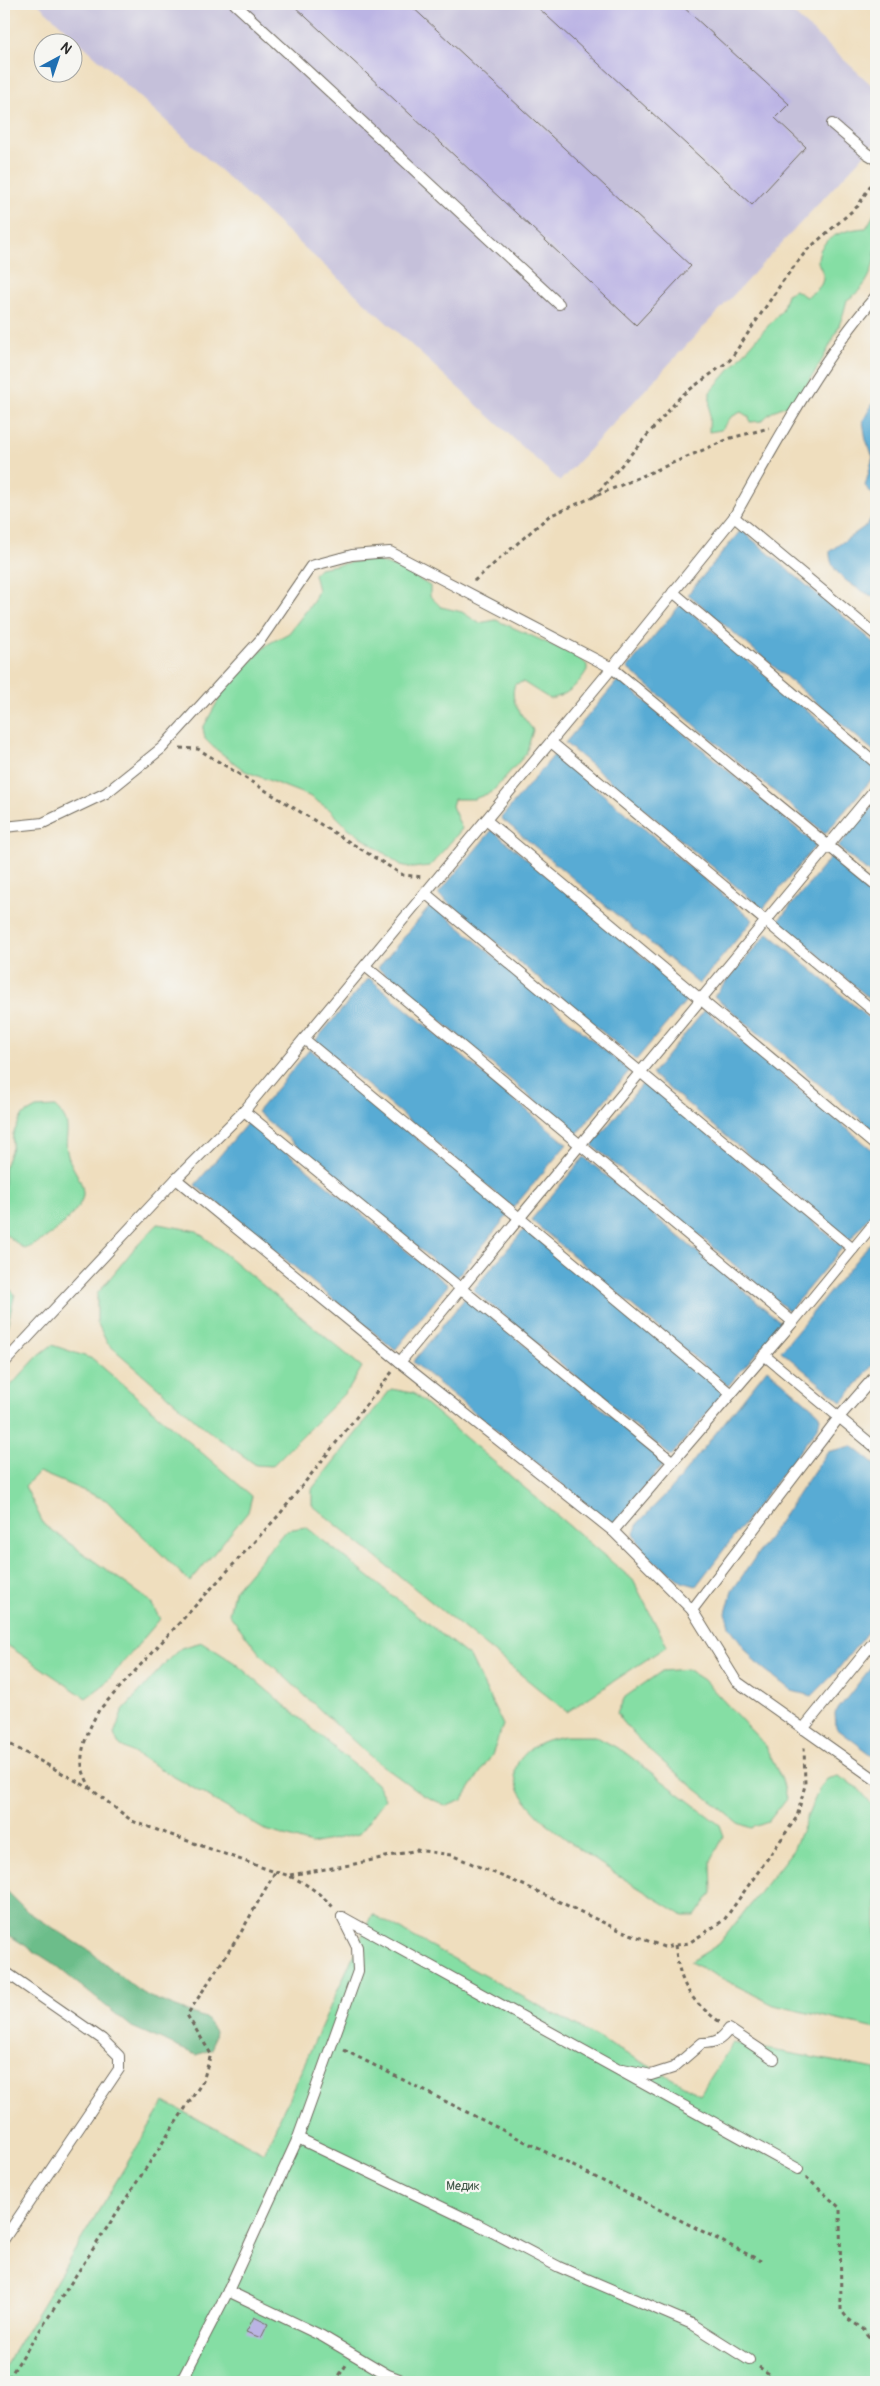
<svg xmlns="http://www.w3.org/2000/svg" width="880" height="2386" viewBox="0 0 880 2386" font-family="Pangolin,sans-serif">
	<rect width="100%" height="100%" fill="#f6f6f2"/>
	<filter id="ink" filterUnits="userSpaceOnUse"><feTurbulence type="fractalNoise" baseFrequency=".02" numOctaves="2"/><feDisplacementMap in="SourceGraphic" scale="10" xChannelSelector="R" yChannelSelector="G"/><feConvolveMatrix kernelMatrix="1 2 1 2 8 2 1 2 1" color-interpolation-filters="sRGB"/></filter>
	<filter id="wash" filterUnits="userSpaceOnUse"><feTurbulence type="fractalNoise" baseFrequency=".0096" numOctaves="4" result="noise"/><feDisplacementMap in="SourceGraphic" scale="20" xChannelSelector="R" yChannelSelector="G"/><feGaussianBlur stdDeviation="1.12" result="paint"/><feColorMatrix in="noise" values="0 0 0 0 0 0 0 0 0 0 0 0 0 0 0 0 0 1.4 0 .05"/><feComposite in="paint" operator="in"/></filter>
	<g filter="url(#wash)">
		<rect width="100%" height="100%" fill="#efdebe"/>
		<polygon fill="#c5c0da" points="38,4 783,4 876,89 876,142 560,481"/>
		<g fill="#85dea4" stroke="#588468">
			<path d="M876,211C876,248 880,280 847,300C839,336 819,365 800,396C789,409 777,404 762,421L750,422L749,417L741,412L731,417L721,430L709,432L710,392L782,310L787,294L795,290L806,297C813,292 823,288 823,277C824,271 817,265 818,259C820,236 847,229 866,228Z"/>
			<path d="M371,559L405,571L430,586V596L441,607L462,612L479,623L496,620L579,657L587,665V670C579,684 567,696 550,699L523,682L515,684C508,702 523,716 533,730L526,754L492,792L474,799H454L452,806L462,829L430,866L413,868L401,865L347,827L329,809L309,796L245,771L213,747L205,739L203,728L225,688L268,644L289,633L313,602L318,590L314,574L319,568Z"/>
			<path d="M55,1107C76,1126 62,1134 68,1156C72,1169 82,1179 83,1192C85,1211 41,1245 24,1249L4,1233V1169L12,1148L13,1134L22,1116L36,1108Z"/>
			<polygon points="158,1224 197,1231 362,1367 349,1389 272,1466 256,1465 207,1430 107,1343 97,1322 97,1294 133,1250"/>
			<polygon points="4,1283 15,1294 4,1339"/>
			<polygon points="52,1345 93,1359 252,1496 248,1512 190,1582 106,1500 39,1472 25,1486 44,1525 150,1601 160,1619 105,1684 86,1698 4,1643 4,1393 39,1355"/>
			<polygon points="391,1389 413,1393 633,1580 667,1646 567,1712 312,1505 312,1489"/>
			<polygon points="306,1527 470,1657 503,1725 492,1755 462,1800 447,1806 423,1795 372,1758 260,1654 229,1614 234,1591 286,1530"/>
			<polygon points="202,1642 235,1663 377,1784 385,1799 359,1834 311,1844 263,1829 118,1744 114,1734 123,1710 170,1658 181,1648"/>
			<path d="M687,1669L704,1680L764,1744L782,1780L787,1798L768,1822L751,1828L738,1823C702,1791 643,1753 617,1713L625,1697L662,1671Z"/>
			<path d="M565,1736H595L623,1751L720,1825L724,1836L711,1861L712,1893L695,1916H683C654,1894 478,1804 522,1757C534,1743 547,1739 565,1736Z"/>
			<polygon points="838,1776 857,1787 876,1809 876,2029 774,2005 690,1962 719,1944 793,1850 819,1789 827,1779"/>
			<polygon points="372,1914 700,2094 733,2043 876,2069 876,2382 4,2382 4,2368 164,2102 264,2153"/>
		</g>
		<polygon fill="#6cbd8a" stroke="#4c745a" points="4,1888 28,1912 91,1952 135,1988 150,1997 205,2018 215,2031 212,2049 196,2055 132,2027 51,1962 4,1932"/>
		<g fill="#59abd4" stroke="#426b80">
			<polygon points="876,397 876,498 865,486 873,457 866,440 863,421"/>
			<path d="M876,510V598C858,589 828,575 830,551L867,525Z"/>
			<polygon points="741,530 876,644 876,753 688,594"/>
			<polygon points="681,604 876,769 876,774 825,834 627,668"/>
			<polygon points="619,679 816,845 763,909 565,743"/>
			<polygon points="555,754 753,920 699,984 501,818"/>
			<polygon points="876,802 876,879 838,847"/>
			<polygon points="492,830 690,996 636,1060 438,894"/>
			<polygon points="831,857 876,895 876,1004 778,921"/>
			<polygon points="432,904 629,1071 576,1135 378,968"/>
			<polygon points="768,933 876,1024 876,1132 714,996"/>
			<polygon points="369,978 567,1144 513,1208 315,1041"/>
			<polygon points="705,1010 876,1153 876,1208 850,1240 652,1074"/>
			<polygon points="310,1049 508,1215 455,1279 257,1112"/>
			<polygon points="645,1081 843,1247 789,1311 592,1145"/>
			<polygon points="249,1121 448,1285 395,1350 195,1185"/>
			<polygon points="584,1157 782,1323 728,1386 531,1220"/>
			<polygon points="527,1226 724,1393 671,1456 473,1290"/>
			<polygon points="876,1236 876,1361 842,1402 781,1351"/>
			<polygon points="466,1297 666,1461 613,1526 413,1362"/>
			<polygon points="767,1369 818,1412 820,1418 818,1427 696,1586 682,1582 645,1554 634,1534 638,1523 671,1489"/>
			<polygon points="852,1446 876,1465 876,1621 835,1673 812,1696 792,1691 755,1662 729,1626 726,1613 732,1591 827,1452"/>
			<polygon points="876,1661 876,1758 836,1728 835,1713"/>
		</g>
		<g id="blocks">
			<g fill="#bbb4e4">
				<polygon points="292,4 409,4 691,266 636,325"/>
				<polygon points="534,4 680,4 789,104 775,118 806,147 752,205"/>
				<polygon points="254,2317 268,2324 261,2338 246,2332"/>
			</g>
		</g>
	</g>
	<g filter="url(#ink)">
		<use href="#blocks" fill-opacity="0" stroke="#706a5e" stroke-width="1"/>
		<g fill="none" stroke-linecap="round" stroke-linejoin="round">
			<g stroke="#706a5e" stroke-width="12">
				<g id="lane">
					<polyline points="235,4 559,304"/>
					<polyline points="832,124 866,153 876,159"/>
					<path d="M876,296C819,362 777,441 734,517L876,635"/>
					<polyline points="734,517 612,668 244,1111 176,1179 400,1362 613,1531 692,1610 736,1681 876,1780"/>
					<polyline points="673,592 876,763"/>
					<polyline points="551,742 876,1013"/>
					<polyline points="486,820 876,1146"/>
					<polyline points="4,827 43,823 106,793 162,748 261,639 311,566 352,555 390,552 612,668 876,885"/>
					<polyline points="425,893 853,1249"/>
					<polyline points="365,966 793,1322"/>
					<polyline points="304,1039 731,1394"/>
					<polyline points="244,1111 673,1462"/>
					<polyline points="764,1355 876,1448"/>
					<polyline points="400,1362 876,788"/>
					<polyline points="4,1363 176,1179"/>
					<polyline points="613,1531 793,1322 876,1221"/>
					<polyline points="692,1610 840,1416 876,1375"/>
					<polyline points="803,1729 876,1639"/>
					<polyline points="342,1917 798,2169"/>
					<polyline points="4,1971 102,2039 119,2056 119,2069 4,2239"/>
					<path d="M623,2069L651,2075L673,2068L702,2043C716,2043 721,2040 729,2029L774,2059"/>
					<polyline points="298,2138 479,2225 559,2267 692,2324 749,2360"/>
					<polyline points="228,2291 322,2336 388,2375 407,2382"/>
					<polyline points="181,2382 228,2291 298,2138 358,1971 357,1947 342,1917"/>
				</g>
			</g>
			<g stroke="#706a5e" stroke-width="3" stroke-dasharray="4 4" stroke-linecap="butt">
				<polyline points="594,497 681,396 730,360 785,278 807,250 858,206 876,176"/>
				<polyline points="474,581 549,516 731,438 769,428"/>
				<polyline points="180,748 198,749 403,875 423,877"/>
				<polyline points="4,1741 91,1789 132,1821 275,1872 240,1934 187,2015 211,2054 203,2081 6,2382"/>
				<path d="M91,1789C88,1782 83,1774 82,1766C80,1747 90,1726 99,1710L279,1515L392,1372"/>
				<path d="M275,1872C297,1876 318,1891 333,1907"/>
				<polyline points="290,1875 350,1865 417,1850 451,1855 528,1887 617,1929 664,1947 689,1943 724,1920 797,1817 805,1785 804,1745"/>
				<path d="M675,1945C680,1984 688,1999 720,2022"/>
				<polyline points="344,2050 761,2261"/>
				<polyline points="806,2177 840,2208 841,2310 848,2319 863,2329 876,2346"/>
				<polyline points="759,2367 781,2382"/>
				<polyline points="335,2382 346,2365"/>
			</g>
			<use href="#lane" stroke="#fff" stroke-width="10"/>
		</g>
	</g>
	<g text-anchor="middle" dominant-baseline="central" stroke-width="4.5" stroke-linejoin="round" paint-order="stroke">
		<g font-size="12" fill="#425849" stroke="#f6f6f2">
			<text x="463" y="2186">Медик</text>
		</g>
	</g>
	<rect width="880" height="2386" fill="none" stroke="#f6f6f2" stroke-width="20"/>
	<g transform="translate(58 58) rotate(40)"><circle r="24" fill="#f6f6f2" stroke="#a5a5a2"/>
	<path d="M0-4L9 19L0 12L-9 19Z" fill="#1f6fb2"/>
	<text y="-8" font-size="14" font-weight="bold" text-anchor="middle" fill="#2b2b2b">N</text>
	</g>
</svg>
